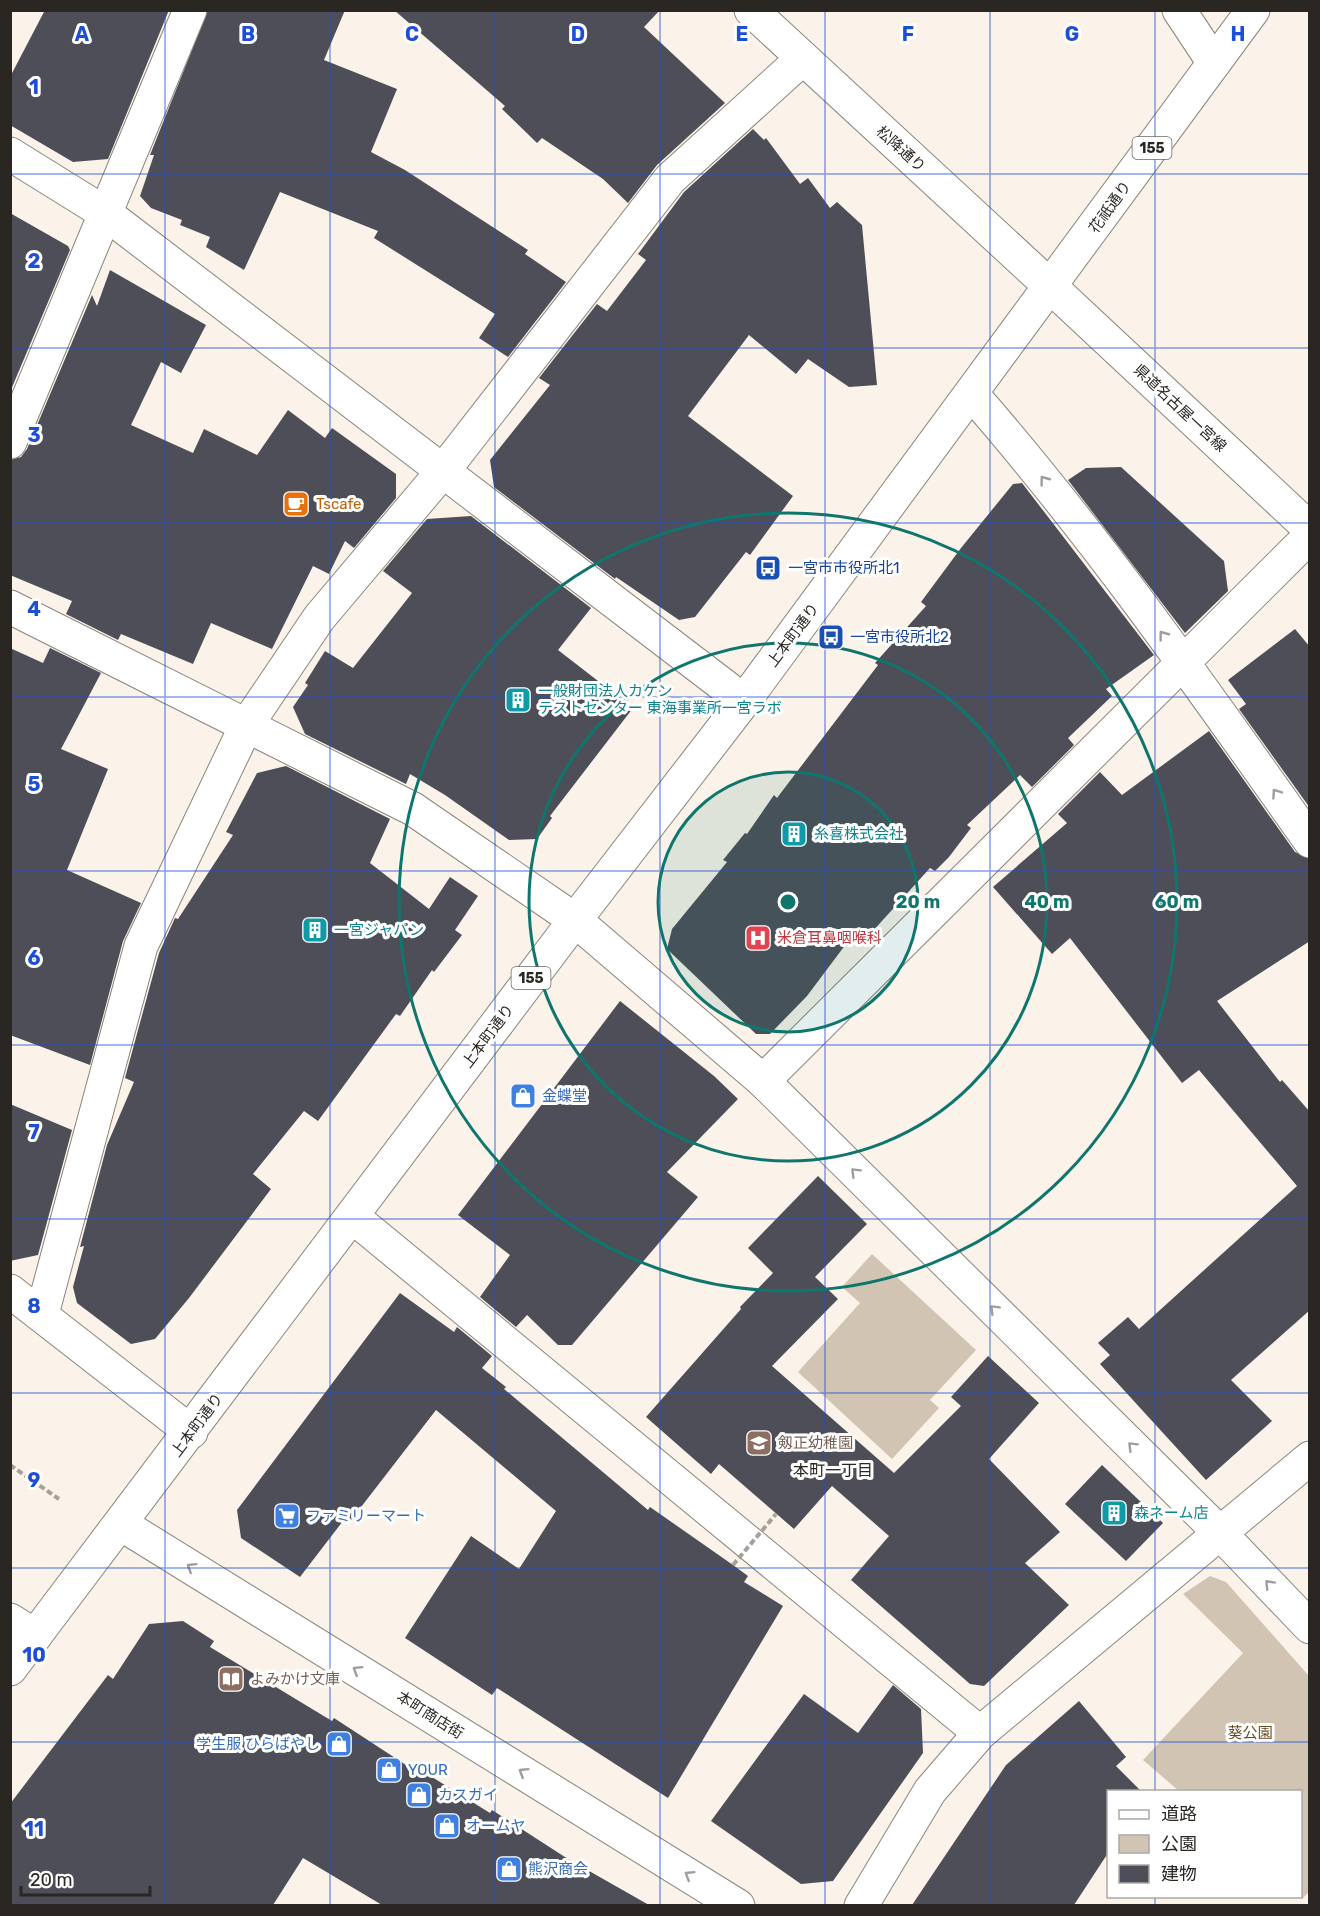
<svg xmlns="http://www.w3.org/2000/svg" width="1320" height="1916" viewBox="0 0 1320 1916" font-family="Rubik,'Noto Sans JP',sans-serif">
	<rect width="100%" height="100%" fill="#fbf3e9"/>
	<g fill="#d1c4b3">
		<polygon points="872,1254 976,1350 930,1400 939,1408 892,1459 798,1372 860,1303 842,1287"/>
		<polygon points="1210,1576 1226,1582 1309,1676 1310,1891 1302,1899 1300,1897 1300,1792 1179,1791 1143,1760 1243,1653 1183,1594"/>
	</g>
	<g fill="#4e4e58">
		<polygon points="45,10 169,10 108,159 73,162 10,125 10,77"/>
		<polygon points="208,10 345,10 324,60 397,89 371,152 405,170 528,250 525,254 566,282 508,357 479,338 495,314 374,238 378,231 280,192 244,270 206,247 210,237 180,225 182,220 151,208 140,196 154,155 150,155"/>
		<polygon points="394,10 660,10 644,27 725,103 657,165 628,203 603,179 542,138 537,143 502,109 505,106"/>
		<polygon points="753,129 764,140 766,138 800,184 808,178 830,208 837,202 862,225 877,385 849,387 808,359 796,374 749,335 688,416 793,496 750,555 746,552 695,617 679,620 616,577 615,579 494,487 490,460 550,385 539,378 597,304 607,311 646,260 638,254 684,192"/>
		<polygon points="10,213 68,246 70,250 10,392"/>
		<polygon points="110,270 206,325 181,373 161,362 131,425 193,453 204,429 257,455 288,410 325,438 332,428 396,474 396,498 354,548 345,541 329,574 313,566 272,649 211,623 193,664 121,634 118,640 66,614 72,601 10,575 10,460 21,457 27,449 92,295 97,306"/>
		<polygon points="1121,467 1224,561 1228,591 1185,633 1068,480 1086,468"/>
		<polygon points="1022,483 1154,655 1106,689 1112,696 1068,738 1074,745 1032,787 1020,775 967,825 971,828 949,857 935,871 930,868 862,943 852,936 807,996 770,1034 756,1034 667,949 672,929 727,862 723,860 745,833 747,834 774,795 777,798 878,665 875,663 926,606 921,602 961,548 1013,484"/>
		<polygon points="471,516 591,608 558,650 633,708 550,816 552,818 537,839 509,840 445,795 410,774 406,784 305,734 293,707 308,685 305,683 325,651 353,668 412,593 383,571 427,519"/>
		<polygon points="1295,629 1310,647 1310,808 1239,709 1246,704 1228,680"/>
		<polygon points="10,648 43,663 50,648 101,673 61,749 108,769 67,870 141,903 123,941 90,1065 10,1035"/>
		<polygon points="1209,731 1295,852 1310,859 1310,941 1217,1001 1280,1082 1282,1080 1310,1112 1310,1310 1231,1380 1272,1421 1206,1480 1100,1364 1110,1355 1098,1343 1128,1317 1139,1329 1297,1186 1199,1070 1182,1083 1070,938 1052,954 993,887 1067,823 1058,814 1100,772 1122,795"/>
		<polygon points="286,766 390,819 370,863 429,909 450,877 478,896 455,930 462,935 434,972 432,970 400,1016 396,1014 318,1121 304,1111 253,1174 271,1189 189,1298 155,1339 131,1344 77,1303 73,1287 84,1246 80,1247 107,1145 134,1082 125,1078 159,953 175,918 178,919 233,835 226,832 257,773"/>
		<polygon points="620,1001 714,1076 738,1099 667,1172 698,1197 572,1345 558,1345 527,1315 516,1327 480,1297 510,1255 458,1215"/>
		<polygon points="10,1104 72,1130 38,1255 10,1261"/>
		<polygon points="818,1176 867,1224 815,1277 838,1299 772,1366 894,1473 961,1406 951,1397 988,1356 1039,1403 989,1459 1060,1532 1025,1563 1069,1605 984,1686 970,1684 851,1580 889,1536 832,1486 794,1529 719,1464 711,1474 646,1417 741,1309 740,1307 773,1273 748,1248"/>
		<polygon points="400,1293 454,1332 457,1327 492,1356 482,1368 506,1387 504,1389 648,1510 650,1507 733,1565 748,1576 744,1582 783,1606 668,1798 497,1688 492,1695 405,1638 471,1536 519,1569 556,1511 436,1410 351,1520 346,1517 300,1577 241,1538 237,1510"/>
		<polygon points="1102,1465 1163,1523 1126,1561 1065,1504"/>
		<polygon points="183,1621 214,1641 210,1647 332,1721 334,1718 409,1767 411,1764 490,1813 492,1810 568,1859 649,1905 382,1905 303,1858 273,1905 10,1905 10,1804 108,1675 113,1679 149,1624"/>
		<polygon points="893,1685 921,1709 923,1753 833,1881 801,1884 711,1821 804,1694 858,1733"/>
		<polygon points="1079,1701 1126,1757 1116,1766 1141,1791 1108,1791 1108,1853 1074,1905 912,1905 1006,1765"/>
	</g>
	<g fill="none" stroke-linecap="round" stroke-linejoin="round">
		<g stroke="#8b847b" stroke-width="35">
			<g id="minor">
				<polyline points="1179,10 1214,63"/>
				<polyline points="10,154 105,213 744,701"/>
				<path d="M972,394C1095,535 1202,688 1310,841"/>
				<polyline points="10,442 190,10"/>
				<polyline points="10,607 413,809 575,920 763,1081 1219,1532 1310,1627"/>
				<polyline points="763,1081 1310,536"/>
				<polyline points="353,1217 980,1733"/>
				<polyline points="10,1291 191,1432"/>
				<polyline points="42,1314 141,946 246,726 319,618 443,471 670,179 802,59"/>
				<polyline points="121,1524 738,1906"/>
				<polyline points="10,1620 35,1636"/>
			</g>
		</g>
		<g stroke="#8b847b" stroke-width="35">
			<g id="tertiary">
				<polyline points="751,10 1051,287"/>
				<polyline points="861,1906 930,1791 980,1733 1310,1458"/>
			</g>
		</g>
		<g stroke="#8b847b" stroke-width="35">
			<polyline id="secondary" points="1051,287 1310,529"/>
		</g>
		<g stroke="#8b847b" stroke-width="35">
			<polyline id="trunk" points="10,1669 575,920 744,701 1253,10"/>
		</g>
		<polyline stroke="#a7a19a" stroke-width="4" stroke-dasharray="6 3" stroke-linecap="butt" points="10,1465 59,1499"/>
		<use href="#minor" stroke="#fff" stroke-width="33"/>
		<use href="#tertiary" stroke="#fff" stroke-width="33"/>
		<use href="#secondary" stroke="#fff" stroke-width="33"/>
		<use href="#trunk" stroke="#fff" stroke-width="33"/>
		<polyline stroke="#a7a19a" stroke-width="4" stroke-dasharray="6 3" stroke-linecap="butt" points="733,1565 776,1514"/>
	</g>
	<defs><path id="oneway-chevron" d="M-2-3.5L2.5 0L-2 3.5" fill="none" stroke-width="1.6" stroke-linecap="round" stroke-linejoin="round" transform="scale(1.5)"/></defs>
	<g stroke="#9f9e9c">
		<use href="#oneway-chevron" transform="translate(1044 480) rotate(-127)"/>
		<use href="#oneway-chevron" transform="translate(1163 635) rotate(-127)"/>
		<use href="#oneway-chevron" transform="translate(1276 793) rotate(-125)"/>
		<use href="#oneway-chevron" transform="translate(855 1172) rotate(-135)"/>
		<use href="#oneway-chevron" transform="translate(994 1309) rotate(-135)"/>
		<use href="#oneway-chevron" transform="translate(1132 1446) rotate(-135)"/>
		<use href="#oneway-chevron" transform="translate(191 1567) rotate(-148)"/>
		<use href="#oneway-chevron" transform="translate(1269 1584) rotate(-133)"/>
		<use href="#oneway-chevron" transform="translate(357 1670) rotate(-148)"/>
		<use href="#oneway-chevron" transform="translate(523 1772) rotate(-148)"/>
		<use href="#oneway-chevron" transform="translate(689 1875) rotate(-148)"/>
	</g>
	<path fill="none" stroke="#1d4ed8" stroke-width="1.5" stroke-opacity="0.55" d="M165,10V1906M330,10V1906M495,10V1906M660,10V1906M825,10V1906M990,10V1906M1155,10V1792M10,174H1310M10,348H1310M10,523H1310M10,697H1310M10,871H1310M10,1045H1310M10,1219H1310M10,1393H1310M10,1568H1310M10,1742H1310M1155,1896V1906"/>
	<circle cx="788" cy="902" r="130" fill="#0f766e" fill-opacity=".12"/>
	<g fill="none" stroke="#0f766e" stroke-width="3">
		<circle cx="788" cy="902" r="130"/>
		<circle cx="788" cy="902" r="259"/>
		<circle cx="788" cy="902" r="389"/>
	</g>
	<defs>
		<g id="cafe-square" transform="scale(1.35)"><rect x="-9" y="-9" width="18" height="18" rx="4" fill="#e8710a" stroke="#fff"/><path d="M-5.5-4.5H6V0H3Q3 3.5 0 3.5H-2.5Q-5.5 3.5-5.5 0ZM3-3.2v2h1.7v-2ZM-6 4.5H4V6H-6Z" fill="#fff"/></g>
		<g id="bus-square" transform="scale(1.35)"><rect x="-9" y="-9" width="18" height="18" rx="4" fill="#1a4fb4" stroke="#fff"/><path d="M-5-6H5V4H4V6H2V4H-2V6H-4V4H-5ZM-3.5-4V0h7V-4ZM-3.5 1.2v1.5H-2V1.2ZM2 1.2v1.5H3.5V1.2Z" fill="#fff"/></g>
		<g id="building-square" transform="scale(1.35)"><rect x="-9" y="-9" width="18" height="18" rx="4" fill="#0f9aa8" stroke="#fff"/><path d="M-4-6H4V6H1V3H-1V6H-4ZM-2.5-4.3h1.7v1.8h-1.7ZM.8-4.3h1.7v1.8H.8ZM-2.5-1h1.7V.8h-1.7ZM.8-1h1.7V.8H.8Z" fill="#fff"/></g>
		<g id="hospital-square" transform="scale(1.35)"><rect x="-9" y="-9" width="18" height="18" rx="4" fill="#e0444e" stroke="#fff"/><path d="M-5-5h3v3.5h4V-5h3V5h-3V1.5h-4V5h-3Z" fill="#fff"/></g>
		<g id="shop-square" transform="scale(1.35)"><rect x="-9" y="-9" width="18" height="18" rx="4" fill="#3f7fe0" stroke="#fff"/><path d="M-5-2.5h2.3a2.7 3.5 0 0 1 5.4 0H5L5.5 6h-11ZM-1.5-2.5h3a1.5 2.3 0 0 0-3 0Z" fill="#fff"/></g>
		<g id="school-square" transform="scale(1.35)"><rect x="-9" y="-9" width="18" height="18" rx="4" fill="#8d6e63" stroke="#fff"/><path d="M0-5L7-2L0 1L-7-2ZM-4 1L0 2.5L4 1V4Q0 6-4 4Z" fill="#fff"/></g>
		<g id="supermarket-square" transform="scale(1.35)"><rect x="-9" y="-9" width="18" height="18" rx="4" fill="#3f7fe0" stroke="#fff"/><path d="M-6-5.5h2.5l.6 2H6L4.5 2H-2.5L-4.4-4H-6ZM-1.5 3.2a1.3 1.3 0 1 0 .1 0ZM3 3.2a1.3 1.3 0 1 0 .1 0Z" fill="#fff"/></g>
		<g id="library-square" transform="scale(1.35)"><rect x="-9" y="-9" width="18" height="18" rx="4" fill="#8d6e63" stroke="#fff"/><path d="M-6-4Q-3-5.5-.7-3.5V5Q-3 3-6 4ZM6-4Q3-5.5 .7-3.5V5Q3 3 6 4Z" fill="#fff"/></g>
	</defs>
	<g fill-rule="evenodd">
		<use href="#cafe-square" x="296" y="504"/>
		<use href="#bus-square" x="768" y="568"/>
		<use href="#bus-square" x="831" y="637"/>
		<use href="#building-square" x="518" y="700"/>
		<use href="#building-square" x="794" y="834"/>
		<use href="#building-square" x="315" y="930"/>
		<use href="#hospital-square" x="758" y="938"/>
		<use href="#shop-square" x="523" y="1096"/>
		<use href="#school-square" x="759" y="1443"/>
		<use href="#building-square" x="1114" y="1513"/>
		<use href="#supermarket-square" x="287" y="1516"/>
		<use href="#library-square" x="231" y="1679"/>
		<use href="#shop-square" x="339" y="1744"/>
		<use href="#shop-square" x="389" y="1770"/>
		<use href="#shop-square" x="419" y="1795"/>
		<use href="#shop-square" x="447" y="1826"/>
		<use href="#shop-square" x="509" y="1869"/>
	</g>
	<g text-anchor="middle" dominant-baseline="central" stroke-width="6" stroke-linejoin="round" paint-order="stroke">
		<g fill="#fff" stroke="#6a6865" stroke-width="1.5">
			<rect x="1132.5" y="137" width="39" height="22" rx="4.5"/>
			<rect x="511.5" y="967" width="39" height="22" rx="4.5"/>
		</g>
		<g font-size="14" font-weight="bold" fill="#2a2723">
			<text x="1152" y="148">155</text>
			<text x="531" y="978">155</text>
		</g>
		<g font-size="15" fill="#2a2723" stroke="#fff">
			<text transform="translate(901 149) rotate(42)">松降通り</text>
			<text transform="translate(1110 207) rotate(-54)">花祇通り</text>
			<text transform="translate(1180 408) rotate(43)">県道名古屋一宮線</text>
			<text transform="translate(793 635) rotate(-53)">上本町通り</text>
			<text transform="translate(488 1036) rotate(-53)">上本町通り</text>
			<text transform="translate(197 1425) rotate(-53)">上本町通り</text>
			<text transform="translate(430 1715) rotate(32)">本町商店街</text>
		</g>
		<g font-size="15" fill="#c56008" stroke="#fff" text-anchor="start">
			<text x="316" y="504">Tscafe</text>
		</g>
		<g font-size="15" fill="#164399" stroke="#fff" text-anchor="start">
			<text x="788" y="568">一宮市市役所北1</text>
			<text x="850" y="637">一宮市役所北2</text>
		</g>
		<g font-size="15" fill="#0d838f" stroke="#fff" text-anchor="start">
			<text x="538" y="691">一般財団法人カケン<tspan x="538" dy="17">テストセンター 東海事業所一宮ラボ</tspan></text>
			<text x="814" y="834">糸喜株式会社</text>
			<text x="334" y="930">一宮ジャパン</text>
			<text x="1134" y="1513">森ネーム店</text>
		</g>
		<g font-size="15" fill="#be3a42" stroke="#fff" text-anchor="start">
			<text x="777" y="938">米倉耳鼻咽喉科</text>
		</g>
		<g font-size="15" fill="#366cbe" stroke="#fff" text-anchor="start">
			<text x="542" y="1096">金蝶堂</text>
			<text x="306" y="1516">ファミリーマート</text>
			<text x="320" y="1744" text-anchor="end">学生服 ひらばやし</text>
			<text x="408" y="1770">YOUR</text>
			<text x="438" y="1795">カスガイ</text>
			<text x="466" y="1826">オームヤ</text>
			<text x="528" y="1869">熊沢商会</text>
		</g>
		<g font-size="15" fill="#785e54" stroke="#fff" text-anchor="start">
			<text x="778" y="1443">剱正幼稚園</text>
			<text x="250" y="1679">よみかけ文庫</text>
		</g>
		<g font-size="15" fill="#674b1e" stroke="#fff">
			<text x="1250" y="1733">葵公園</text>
		</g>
		<g font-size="16" fill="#2a2723" stroke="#fff">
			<text x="833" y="1470">本町一丁目</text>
		</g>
	</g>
	<g font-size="20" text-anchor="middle" font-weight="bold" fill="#1d4ed8" stroke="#fff" stroke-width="6" stroke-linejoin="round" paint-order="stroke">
		<text x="82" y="41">A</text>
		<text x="248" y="41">B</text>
		<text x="412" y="41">C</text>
		<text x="578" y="41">D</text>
		<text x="742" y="41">E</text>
		<text x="908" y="41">F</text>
		<text x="1072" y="41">G</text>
		<text x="1238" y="41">H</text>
		<text x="34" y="94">1</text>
		<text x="34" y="268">2</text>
		<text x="34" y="442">3</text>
		<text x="34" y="616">4</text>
		<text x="34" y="791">5</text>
		<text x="34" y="965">6</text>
		<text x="34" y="1139">7</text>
		<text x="34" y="1313">8</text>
		<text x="34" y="1487">9</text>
		<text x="34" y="1662">10</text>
		<text x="34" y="1836">11</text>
	</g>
	<circle cx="788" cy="902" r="9" fill="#0f766e" stroke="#fff" stroke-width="3"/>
	<g font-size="18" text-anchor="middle" font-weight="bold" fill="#0f766e" stroke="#fff" stroke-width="6" stroke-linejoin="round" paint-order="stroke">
		<text x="918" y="908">20 m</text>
		<text x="1047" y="908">40 m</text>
		<text x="1177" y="908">60 m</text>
	</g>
	<rect width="1320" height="1916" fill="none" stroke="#2a2723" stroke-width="24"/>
	<rect x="1107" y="1790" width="195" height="108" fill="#ffffff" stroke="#aaa9a7" stroke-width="1.5"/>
	<rect x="1119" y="1810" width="30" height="9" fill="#ffffff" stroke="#aaa9a7" stroke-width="1.5"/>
	<text x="1161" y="1820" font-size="18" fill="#2a2723">道路</text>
	<rect x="1119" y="1835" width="30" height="18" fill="#d1c4b3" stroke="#aaa9a7" stroke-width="1.5"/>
	<text x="1161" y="1850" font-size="18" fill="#2a2723">公園</text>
	<rect x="1119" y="1865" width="30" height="18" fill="#4e4e58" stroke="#aaa9a7" stroke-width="1.5"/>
	<text x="1161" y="1880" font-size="18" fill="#2a2723">建物</text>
	<path d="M21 1886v9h129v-9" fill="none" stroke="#2a2723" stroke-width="3"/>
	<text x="30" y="1886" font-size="18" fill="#2a2723" stroke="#ffffff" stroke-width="4.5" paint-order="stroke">20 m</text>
</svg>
